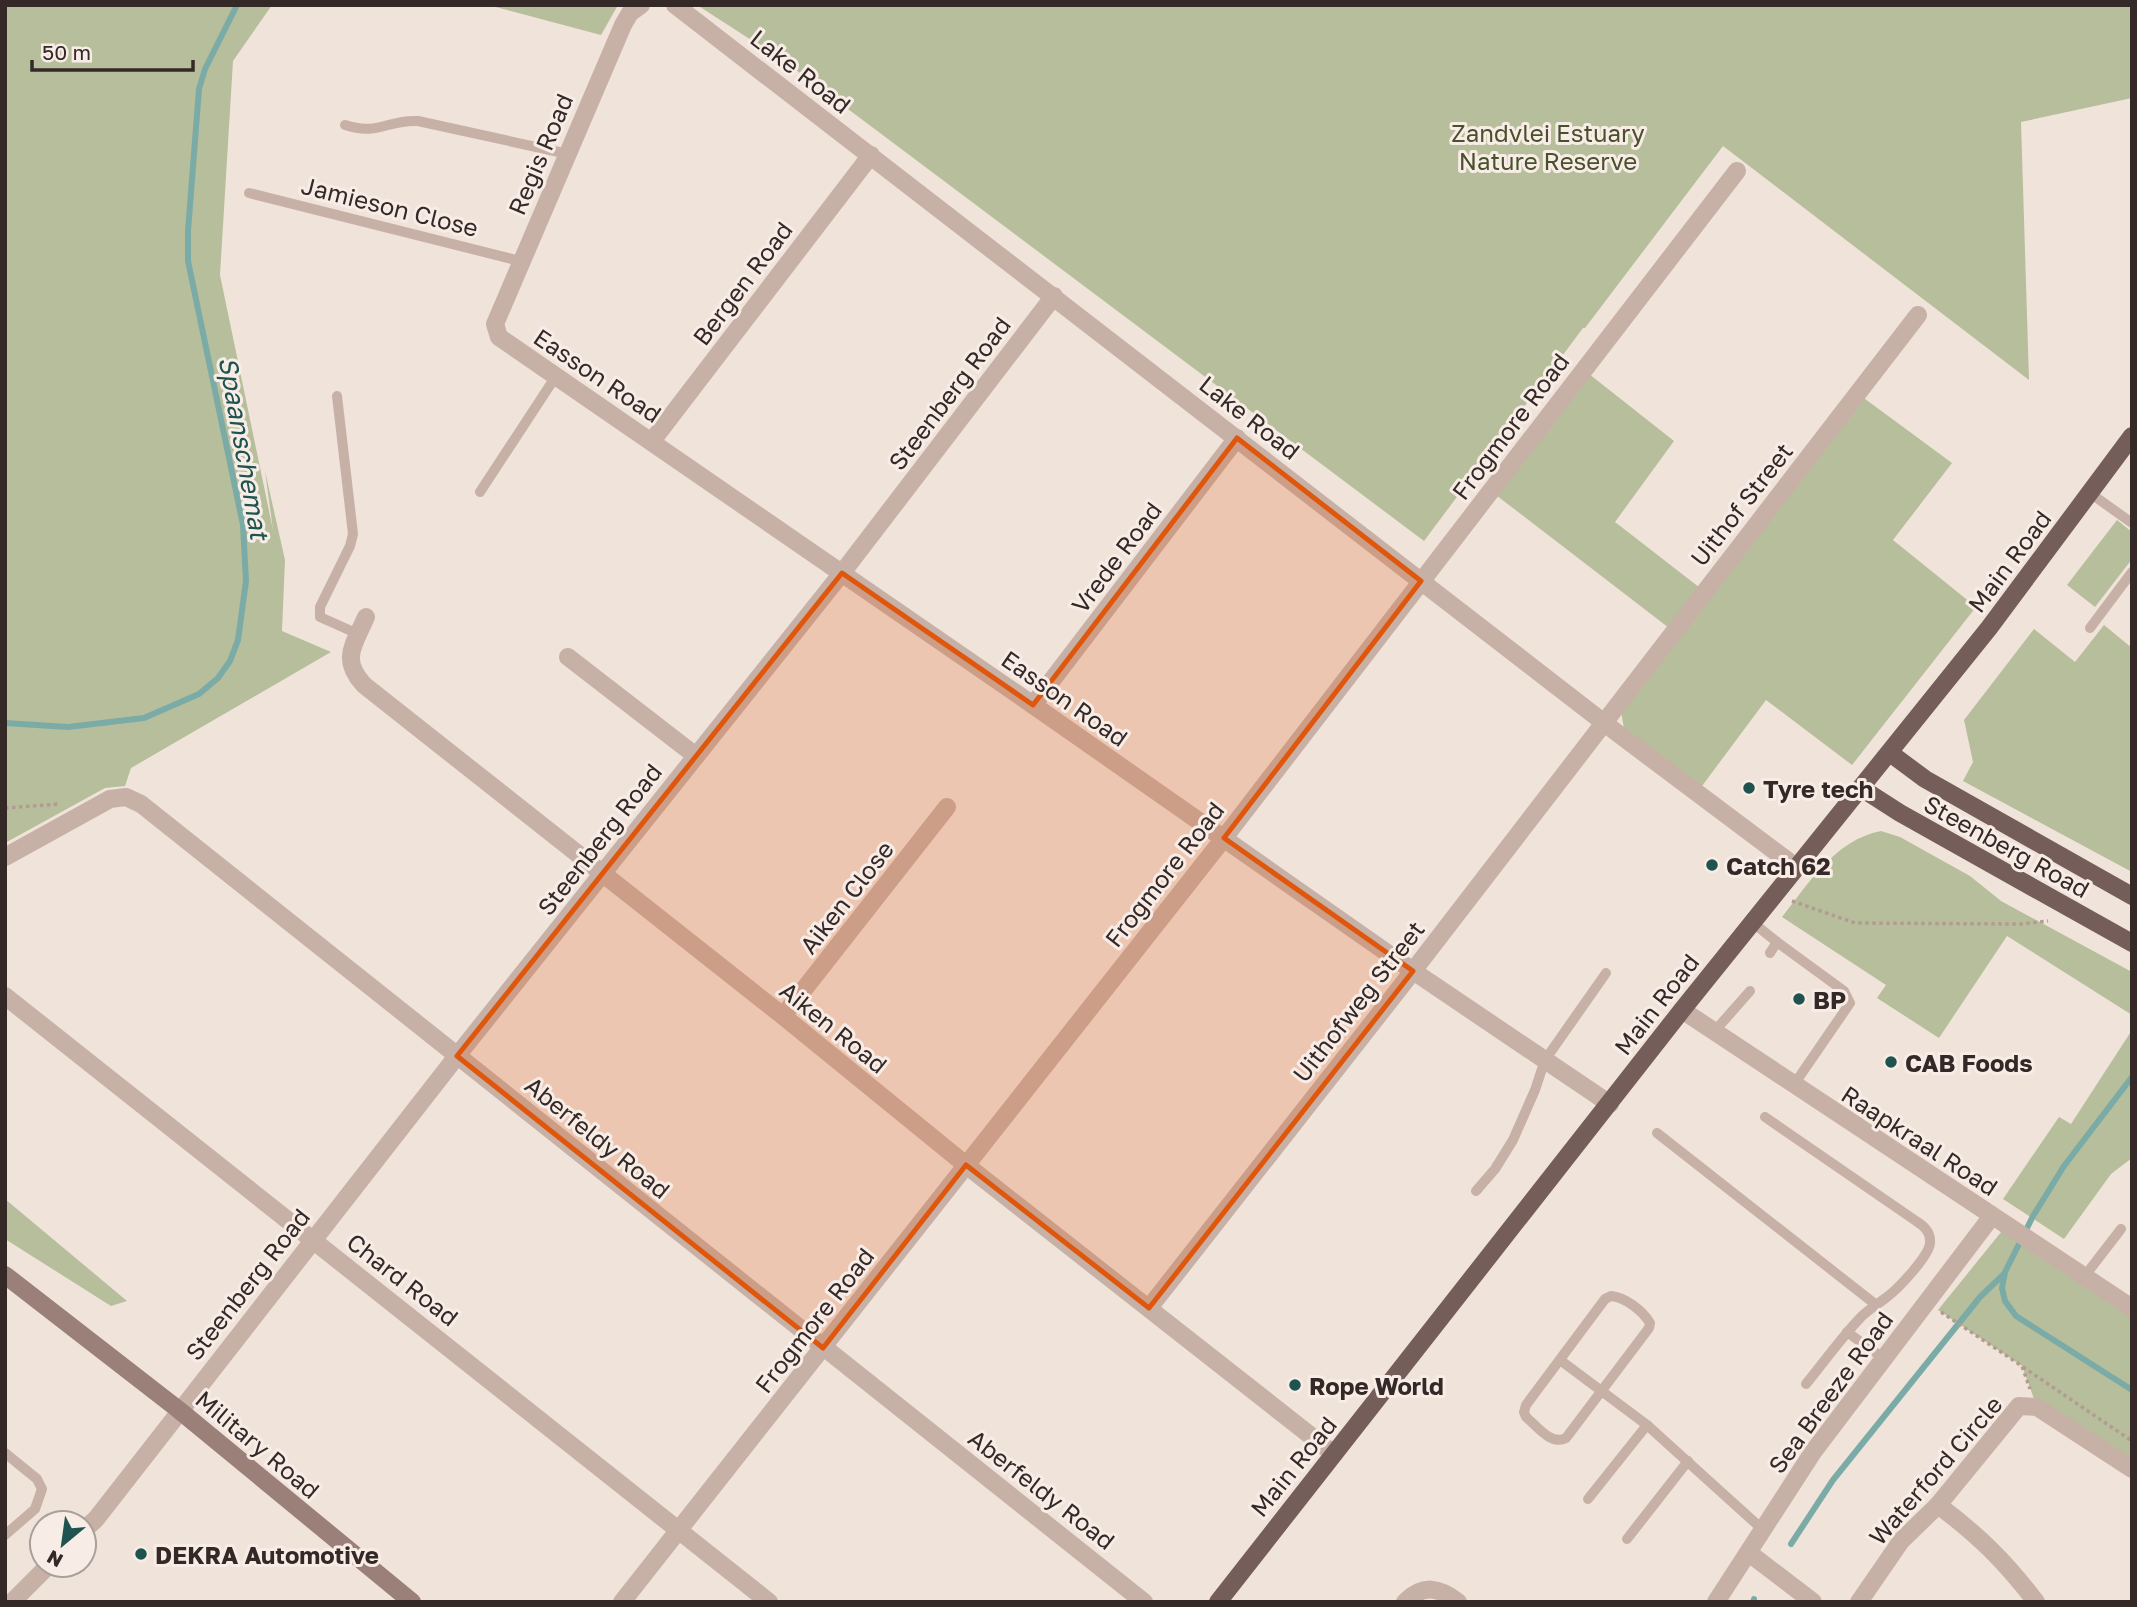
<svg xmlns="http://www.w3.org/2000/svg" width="2137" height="1607" viewBox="0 0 2137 1607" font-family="'Golos Text',sans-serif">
	<rect width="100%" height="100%" fill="#f0e3da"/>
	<g fill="#b7be9b">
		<polygon points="5,5 272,5 233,61 220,275 273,530 265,471 285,560 282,631 331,652 131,768 125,786 105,788 5,843"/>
		<polygon points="488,5 618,5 601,35"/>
		<polygon points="697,5 2132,5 2132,98 2021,122 2029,380 1723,146 1585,328 1583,328 1424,541 784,61"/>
		<polygon points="1584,370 1674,441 1615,522 1704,591 1857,393 1952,463 1893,540 1976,607 1852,765 1766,700 1702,786 1624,729 1621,711 1673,631 1492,492"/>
		<polygon points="2117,520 2132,532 2132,559 2095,607 2067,585"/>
		<polygon points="2104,625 2132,648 2132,872 1963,781 1973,762 1964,720 2034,629 2075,662"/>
		<path d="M1881,831L1900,837L1970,876L2001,901L2132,972V1015L2007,936L1939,1038L1877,998L1886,985L1782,917C1809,883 1835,840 1881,831Z"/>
		<polygon points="2132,1030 2132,1158 2111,1174 2064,1239 2003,1199 2059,1117 2071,1124"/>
		<polygon points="5,1199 127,1301 111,1306 5,1239"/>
		<polygon points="2006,1226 2132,1308 2132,1469 2037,1407 2022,1366 1938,1310"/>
	</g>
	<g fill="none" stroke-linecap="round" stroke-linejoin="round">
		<g stroke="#7baba7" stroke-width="6">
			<polyline points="5,723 68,727 144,718 199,694 218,678 230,661 238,640 246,581 243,525 188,261 188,231 199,89 205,69 237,5"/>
			<polyline points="2132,1077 2064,1166 2033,1216 2005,1272 2002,1288 2005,1301 2016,1316 2132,1390"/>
			<polyline points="1791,1544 1833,1480 1980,1297 2004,1274"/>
			<polyline points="1753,1602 1754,1599"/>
		</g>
		<g stroke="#b39b91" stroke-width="3.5" stroke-dasharray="3.5 3.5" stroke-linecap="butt">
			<polyline points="5,808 59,804"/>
			<polyline points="1792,901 1855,923 2021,924 2048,921"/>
			<polyline points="1941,1312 2022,1366 2030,1389"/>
			<polyline points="2023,1367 2132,1441"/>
		</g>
		<g stroke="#c7b1a7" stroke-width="10">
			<path d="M345,125C379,136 388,119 418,121L568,154"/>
			<polyline points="249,193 520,261"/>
			<polyline points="337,396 353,534 350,546 320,607 320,617 358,634"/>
			<polyline points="480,492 556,376"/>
			<polyline points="2090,493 2132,523"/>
			<polyline points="2090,628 2132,572"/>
			<polyline points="1752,922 1777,942 1770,953"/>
			<polyline points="1777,942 1844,991 1850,1003 1793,1086"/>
			<polyline points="1713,1033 1750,991"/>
			<path d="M1765,1117L1916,1221C1924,1226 1931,1232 1930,1243C1929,1256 1898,1289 1887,1297C1878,1304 1869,1309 1861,1317C1841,1338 1824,1362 1806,1384"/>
			<polyline points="1657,1133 1875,1304"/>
			<polyline points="1476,1191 1495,1169 1513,1140 1535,1090 1545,1060 1606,973"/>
			<polyline points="2084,1277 2121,1229"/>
			<path d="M1611,1296C1625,1297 1643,1311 1650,1323L1649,1328L1566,1438C1551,1446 1537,1426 1526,1417L1524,1412L1526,1405L1605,1299Z"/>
			<polyline points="1847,1332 1883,1358"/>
			<polyline points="1560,1360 1647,1425 1762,1529"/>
			<polyline points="5,1453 37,1479 42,1489 35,1509 5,1535"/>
			<polyline points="1588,1499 1647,1425"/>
			<polyline points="1627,1539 1688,1461"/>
		</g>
		<g stroke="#c7b1a7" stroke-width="18">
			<polyline points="641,5 630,13 623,25 495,324 499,337 1033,705 1413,971 1610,1104"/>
			<polyline points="675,5 1616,732 1796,867"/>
			<polyline points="652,441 871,155"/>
			<path d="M366,617C354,645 340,659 364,685L783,1016L966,1165L1334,1454"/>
			<polyline points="568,657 696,756"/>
			<polyline points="1033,705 1237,438"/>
			<polyline points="5,857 110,799 126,797 141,804 1144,1602"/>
			<polyline points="5,996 769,1602"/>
			<polyline points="1682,1010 2132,1308"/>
			<polyline points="783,1016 947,807"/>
			<polyline points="1149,1308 1413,971 1918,315"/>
			<path d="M1938,1505C1978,1535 2005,1561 2036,1602"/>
			<polyline points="84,1530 96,1519 457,1056 842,573 1054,296"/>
			<polyline points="1749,1553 1813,1602"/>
			<polyline points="12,1602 49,1565"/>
			<polyline points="622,1602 1224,838 1737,171"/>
			<path d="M1405,1602C1423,1584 1439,1587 1458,1602"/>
			<polyline points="1716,1602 1813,1452 1992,1216"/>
			<polyline points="1859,1602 1901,1541 1938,1505 2019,1406 2037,1407 2132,1469"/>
		</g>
		<polyline stroke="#9a8078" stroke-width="18" points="5,1275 179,1410 412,1602"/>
		<g stroke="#755e59" stroke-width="18">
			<polyline points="1890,753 1925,779 2132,896"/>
			<polyline points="1861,788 1900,813 2132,943"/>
			<polyline points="1218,1602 1682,1010 1989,628 2132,436"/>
		</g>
	</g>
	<path fill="#df570d" fill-opacity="0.2" stroke="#df570d" stroke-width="5" stroke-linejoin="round" d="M1237,438L1421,581L1224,838L1413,971L1149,1308L966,1165L823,1348L457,1056L842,573L1033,705Z"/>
	<g fill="#1f534f" stroke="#f8ede6" stroke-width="2.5">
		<circle cx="1749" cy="788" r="7"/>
		<circle cx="1712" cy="865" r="7"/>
		<circle cx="1799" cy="999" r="7"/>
		<circle cx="1891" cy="1062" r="7"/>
		<circle cx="1295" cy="1385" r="7"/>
		<circle cx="141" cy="1554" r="7"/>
	</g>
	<g text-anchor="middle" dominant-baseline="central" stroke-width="6" stroke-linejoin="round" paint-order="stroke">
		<g font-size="24" fill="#342927" stroke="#f8ede6">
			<text transform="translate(801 71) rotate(38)">Lake Road</text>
			<text transform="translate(540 154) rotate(-67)">Regis Road</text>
			<text transform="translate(390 206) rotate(14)">Jamieson Close</text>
			<text transform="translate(742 283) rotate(-53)">Bergen Road</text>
			<text transform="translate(598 375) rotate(34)">Easson Road</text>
			<text transform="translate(949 393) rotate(-53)">Steenberg Road</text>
			<text transform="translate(1250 417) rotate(38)">Lake Road</text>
			<text transform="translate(1510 426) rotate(-53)">Frogmore Road</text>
			<text transform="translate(1741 504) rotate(-52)">Uithof Street</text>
			<text transform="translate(1116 557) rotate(-53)">Vrede Road</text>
			<text transform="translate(2009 561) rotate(-53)">Main Road</text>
			<text transform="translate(1065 698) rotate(35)">Easson Road</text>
			<text transform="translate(599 839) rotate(-52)">Steenberg Road</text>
			<text transform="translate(2007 846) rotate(29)">Steenberg Road</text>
			<text transform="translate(1164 874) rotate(-52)">Frogmore Road</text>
			<text transform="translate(846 897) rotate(-52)">Aiken Close</text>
			<text transform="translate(1358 1001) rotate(-52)">Uithofweg Street</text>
			<text transform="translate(1656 1004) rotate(-52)">Main Road</text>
			<text transform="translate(834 1027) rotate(39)">Aiken Road</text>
			<text transform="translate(598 1137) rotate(39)">Aberfeldy Road</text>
			<text transform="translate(1920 1140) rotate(33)">Raapkraal Road</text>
			<text transform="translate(403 1279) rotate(38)">Chard Road</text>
			<text transform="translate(247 1284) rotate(-52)">Steenberg Road</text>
			<text transform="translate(814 1320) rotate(-52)">Frogmore Road</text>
			<text transform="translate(1830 1392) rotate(-54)">Sea Breeze Road</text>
			<text transform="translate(258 1444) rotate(40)">Military Road</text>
			<text transform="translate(1293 1466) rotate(-51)">Main Road</text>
			<text transform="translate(1935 1470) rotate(-49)">Waterford Circle</text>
			<text transform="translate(1042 1489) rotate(38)">Aberfeldy Road</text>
		</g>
		<g font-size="24" fill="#48502c" stroke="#f8ede6">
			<text x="1548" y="132">Zandvlei Estuary<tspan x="1548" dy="28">Nature Reserve</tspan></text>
		</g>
		<g font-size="24" font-weight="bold" fill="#342927" stroke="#f8ede6" text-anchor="start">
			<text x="1763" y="788">Tyre tech</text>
			<text x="1726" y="865">Catch 62</text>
			<text x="1813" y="999">BP</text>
			<text x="1905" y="1062">CAB Foods</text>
			<text x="1309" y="1385">Rope World</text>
			<text x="155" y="1554">DEKRA Automotive</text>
		</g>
		<g font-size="26" font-style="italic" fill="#1f534f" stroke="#f8ede6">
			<text transform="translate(244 448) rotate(80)">Spaanschemat</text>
		</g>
	</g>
	<rect width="2137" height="1607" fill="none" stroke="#342927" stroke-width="14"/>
	<g transform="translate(63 1544) rotate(209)"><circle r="33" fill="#f8ede6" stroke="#aa9f9a" stroke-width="2"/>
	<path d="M0-5L12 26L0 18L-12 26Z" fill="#1f534f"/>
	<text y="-10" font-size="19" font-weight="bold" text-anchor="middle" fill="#342927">N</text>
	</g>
	<path d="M32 60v10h161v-10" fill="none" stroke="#342927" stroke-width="3.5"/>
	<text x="42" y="60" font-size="21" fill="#342927" stroke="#f8ede6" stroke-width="5" paint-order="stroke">50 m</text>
</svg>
